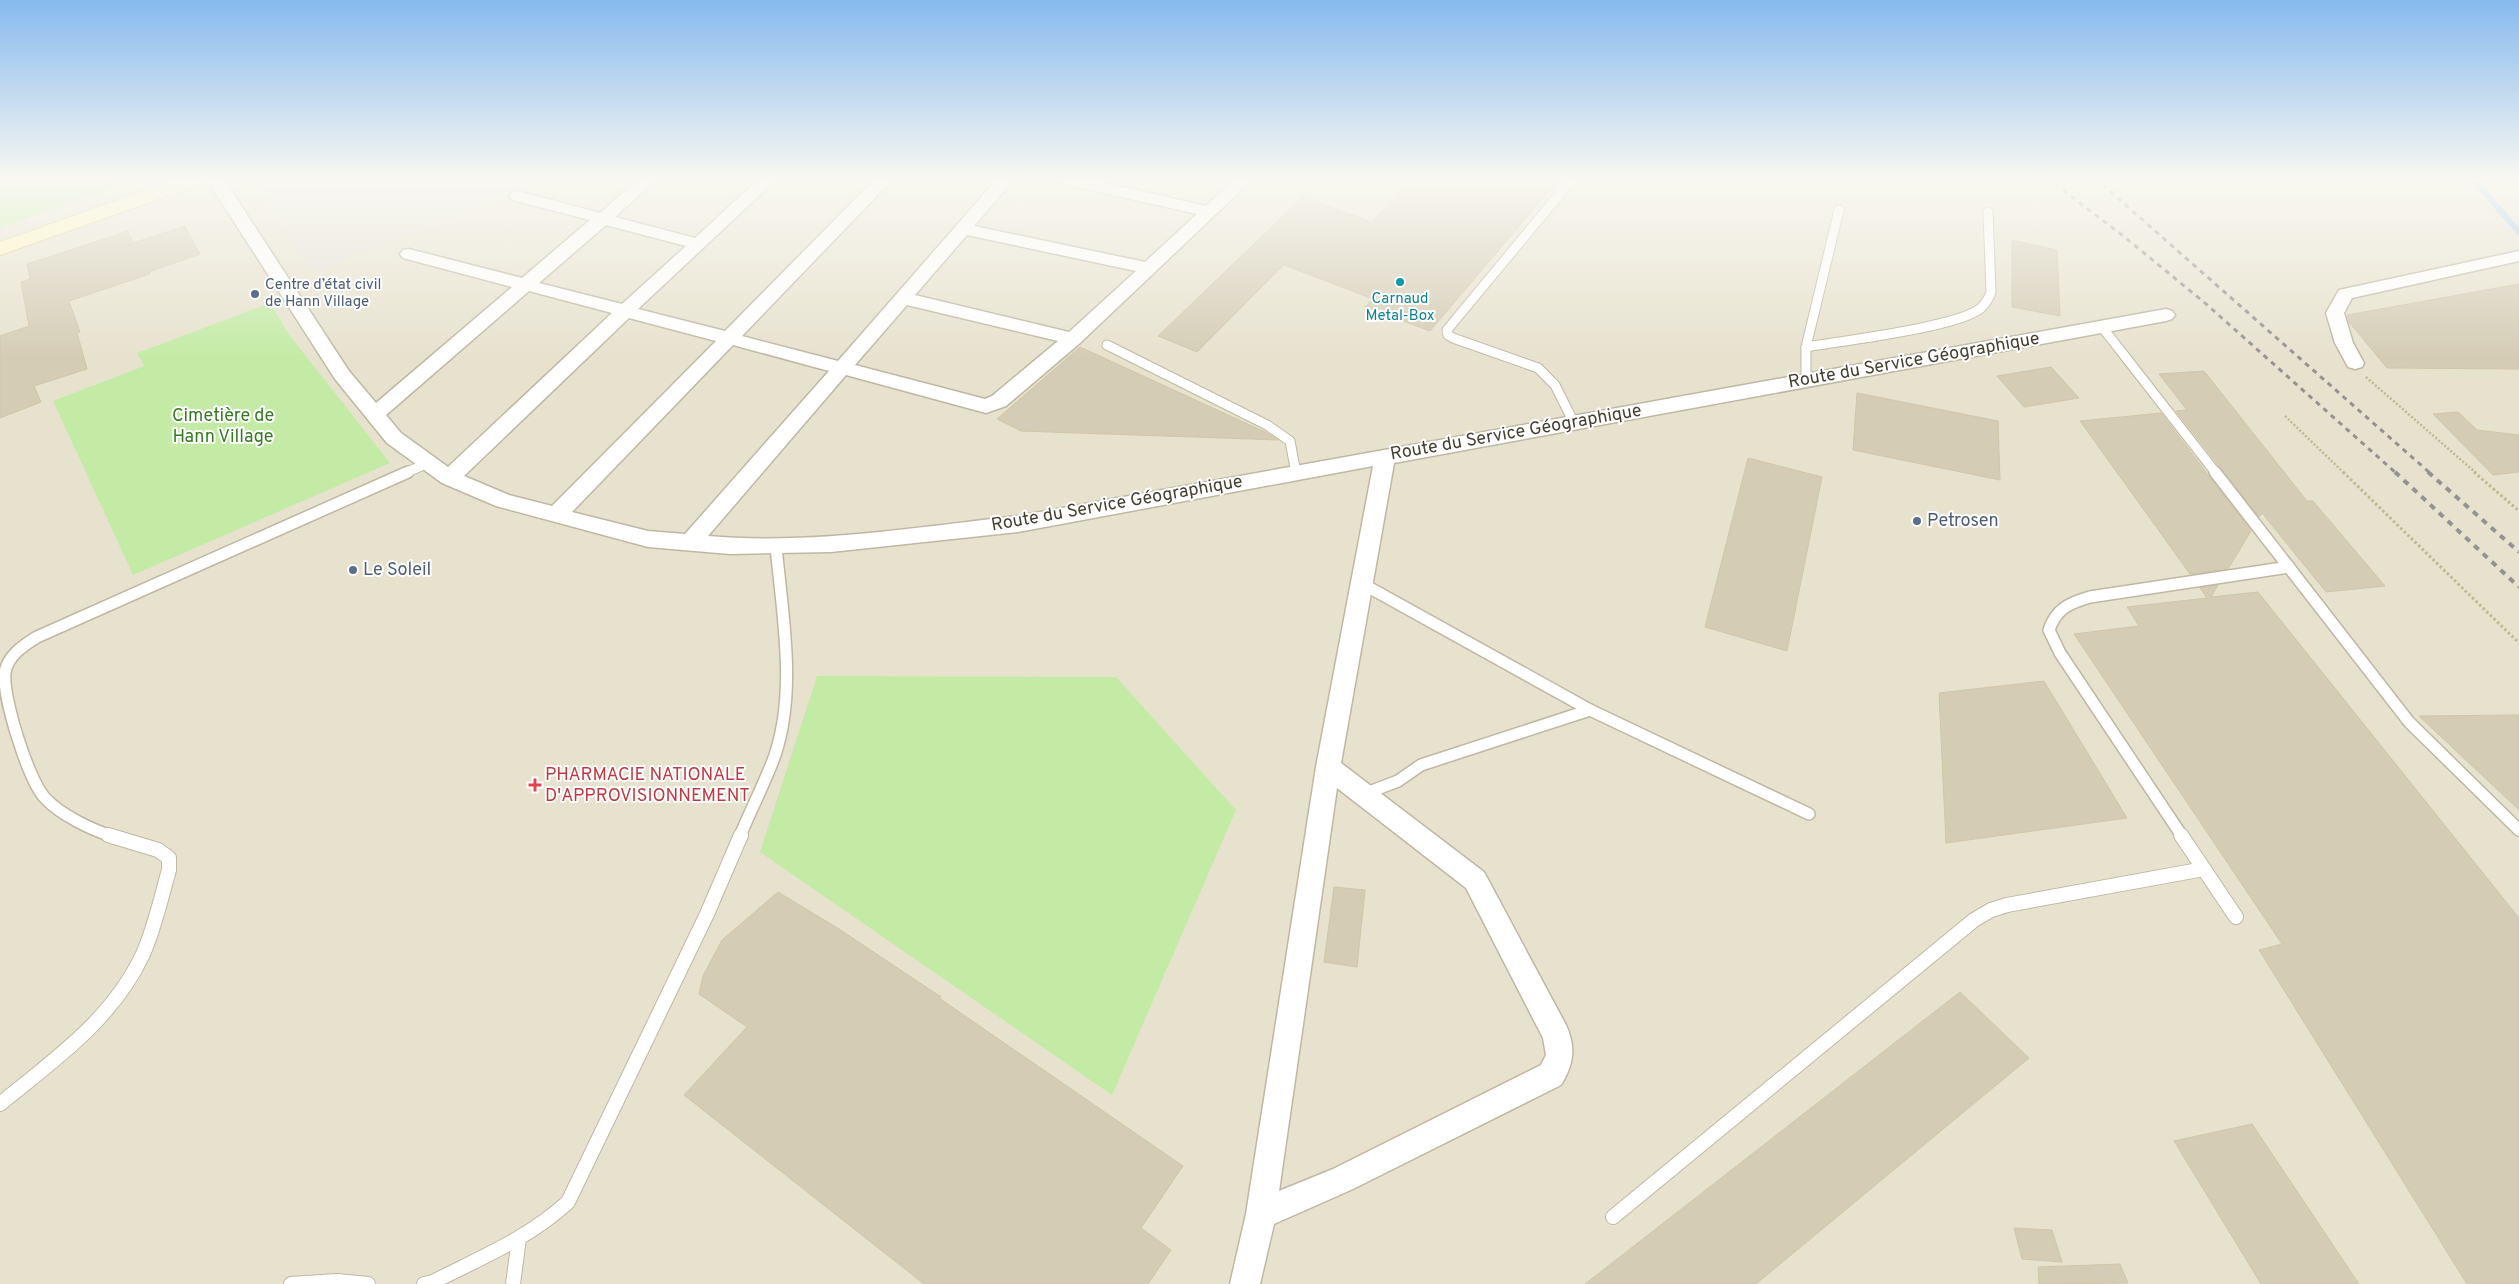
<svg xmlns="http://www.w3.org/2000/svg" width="2519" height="1284" viewBox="0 0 2519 1284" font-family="Overpass,sans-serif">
	<rect width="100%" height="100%" fill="#f2efe1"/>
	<rect fill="#e7e2ce" x="0" y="178" width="2519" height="1106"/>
	<polygon fill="#e4e0d7" points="539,178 512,194 312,272 255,179"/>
	<g fill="#c3eba5">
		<polygon points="0,178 145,178 0,227"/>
		<polygon points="270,303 290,336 390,463 133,575 53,401 144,366 137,353"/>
		<polygon points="817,676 1116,677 1236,810 1112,1095 760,852"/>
	</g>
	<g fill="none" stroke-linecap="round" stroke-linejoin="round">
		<polyline stroke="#96c3f6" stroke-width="6" points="2472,178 2519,232"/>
	</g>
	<g fill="#d4ccb5" stroke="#d0c6a8">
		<polygon points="1414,178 1560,178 1430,331 1365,307 1373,299 1284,265 1197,352 1158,336 1303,197 1372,222"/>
		<polygon points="185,226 200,254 149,272 150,274 69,301 80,332 77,333 87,369 34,386 41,402 0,418 0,336 29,326 21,282 30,279 27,264 128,231 133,243"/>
		<polygon points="2012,240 2057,250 2060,316 2012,307"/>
		<polygon points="2519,284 2519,369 2387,368 2349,322 2347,315"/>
		<polygon points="1080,347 1265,432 1278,440 1021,431 997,419"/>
		<polygon points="2051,367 2079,398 2024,407 1997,376"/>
		<polygon points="2204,371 2307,501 2313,501 2385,586 2326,592 2262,513 2259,517 2176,411 2187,410 2159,374"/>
		<polygon points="1857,393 1998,421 2000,480 1853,450"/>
		<polygon points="2458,412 2477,430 2519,435 2519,472 2493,475 2433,414"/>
		<polygon points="2161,413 2251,531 2228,569 2190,574 2080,421"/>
		<polygon points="1748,458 1822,477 1787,651 1705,627"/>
		<polygon points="2218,585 2211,597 2258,592 2519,918 2519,1284 2467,1284 2259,950 2282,944 2074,634 2139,626 2127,607 2207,598 2200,588"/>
		<polygon points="2044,681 2127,818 1946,843 1939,693"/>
		<polygon points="2519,715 2519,810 2419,716"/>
		<polygon points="1334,887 1365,890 1357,967 1324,962"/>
		<polygon points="778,892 839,929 941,997 939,998 1183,1166 1141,1228 1171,1250 1148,1284 924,1284 684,1095 747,1027 699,994 703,976 722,940"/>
		<polygon points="1960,992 2029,1058 1756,1284 1585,1284"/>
		<polygon points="2252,1124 2359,1284 2261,1284 2174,1141"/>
		<polygon points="2014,1228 2052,1230 2062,1262 2022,1259"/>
		<polygon points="2120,1264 2128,1283 2039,1284 2038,1267"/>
	</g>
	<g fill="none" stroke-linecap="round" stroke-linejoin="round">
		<g stroke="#beb8a3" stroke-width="11">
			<g id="lane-far2">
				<polyline points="1573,178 1447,330 1448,335 1453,338 1538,368 1555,385 1574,423"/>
				<polyline points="2102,327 2216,473"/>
				<polyline points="1107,345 1267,425 1290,441 1296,473"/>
				<path d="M1806,347C1841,341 1959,327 1981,308C1986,303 1989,298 1991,292L1988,212"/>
				<polyline points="1806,380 1806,347 1839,210"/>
				<polyline points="405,473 428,463"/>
			</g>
		</g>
		<g stroke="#beb8a3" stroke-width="14">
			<g id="lane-far1">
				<polyline points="2215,472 2409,722 2519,830"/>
				<polyline points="1361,583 1590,710 1809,814"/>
				<polyline points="1364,794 1398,781 1421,765 1590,710"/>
				<path d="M112,836C92,830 61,815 46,799C29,783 2,696 5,673C7,656 24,645 37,637L408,472"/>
				<path d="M740,836C751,809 765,783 775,755C797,690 782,613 776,546"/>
				<path d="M2182,836L2060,653L2049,630C2056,609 2069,603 2090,597L2289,567"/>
			</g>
		</g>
		<g stroke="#beb8a3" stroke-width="16">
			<g id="lane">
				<polyline points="2181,835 2236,917"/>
				<path d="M0,1104C54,1060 113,1019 143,954C155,927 161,898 169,870V858L158,850L108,835"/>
				<polyline points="1613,1217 1974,920 1991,910 2007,905 2204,869"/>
				<polyline points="291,1284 337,1281 368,1284"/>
				<path d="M424,1284L433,1282C480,1258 529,1238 568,1202L707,914L741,835"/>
				<polyline points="513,1284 519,1238"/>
			</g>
		</g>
		<g stroke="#beb8a3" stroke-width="3">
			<g id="street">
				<path d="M206,178H223L349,371L376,403L512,287L403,258L400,254L403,250L409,249L522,278L590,220L512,200L510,196L512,192L518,191L600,213L640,178H658L615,217L695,238L760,178H778L638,309L725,331L876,178H894L742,336L838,361L998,178H1015L974,226L1145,262L1197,214L1060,183L1052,178H1084L1206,206L1236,178H1254L1080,343L1006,406L986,413L846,375L708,536C811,545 916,527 1018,516L2166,309L2172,311L2175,315L2172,319L2166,321L1394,463L1341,763L1484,872L1566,1025C1576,1047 1574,1064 1561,1085L1353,1189L1274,1224L1260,1284H1230L1246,1214L1316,767L1373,466L1018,532L831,552L730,554L648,547L496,506L442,483L387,443L335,379ZM606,225L686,246L622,304L539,283ZM967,235L1136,271L1069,332L915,295ZM529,291L612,313L448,467L401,433L386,415ZM907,305L1058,341L992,396L985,399L855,365ZM629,318L716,341L552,506L509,495L464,476ZM733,345L829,371L685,534L648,531L572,512ZM1337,788L1466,888L1543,1038L1546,1055L1541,1065L1333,1169L1279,1191Z"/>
				<polygon points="2519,251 2519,261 2352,298 2344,313 2353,343 2364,363 2362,367 2355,369 2348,367 2335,343 2326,313 2339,290"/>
			</g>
		</g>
		<g stroke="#d7cd8c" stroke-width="2">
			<polygon id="secondary" points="180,178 210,178 207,182 0,255 0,242"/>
		</g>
		<g stroke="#c1b793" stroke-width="2.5" stroke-dasharray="2 2" stroke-linecap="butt">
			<polyline points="2366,377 2476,473"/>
			<polyline points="2285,416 2344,473"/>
		</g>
		<g stroke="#c1b793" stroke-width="3" stroke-dasharray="2.5 2.5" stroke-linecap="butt">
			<polyline points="2343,472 2519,643"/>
			<polyline points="2474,472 2519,511"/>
		</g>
		<use href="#lane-far2" stroke="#fff" stroke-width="9"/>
		<use href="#lane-far1" stroke="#fff" stroke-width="11"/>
		<use href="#lane" stroke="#fff" stroke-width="14"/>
		<use href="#street" fill="#fff" fill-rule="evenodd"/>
		<use href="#secondary" fill="#fff7be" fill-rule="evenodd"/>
		<g stroke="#939393" stroke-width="3" stroke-dasharray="5 5" stroke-linecap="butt">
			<polyline points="2047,178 2122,235 2205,303 2396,473"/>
			<polyline points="2095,178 2430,473"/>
		</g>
		<g stroke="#939393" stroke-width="4" stroke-dasharray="6 6" stroke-linecap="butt">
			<polyline points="2395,472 2519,587"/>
			<polyline points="2428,472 2519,552"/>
		</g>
	</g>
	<linearGradient id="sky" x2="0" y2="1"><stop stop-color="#87baee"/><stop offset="0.5" stop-color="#f9f8f2"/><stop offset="1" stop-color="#f9f8f2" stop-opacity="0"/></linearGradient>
	<rect width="2519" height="358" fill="url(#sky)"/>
	<circle fill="#0f9aa8" stroke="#fff" stroke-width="2" cx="1400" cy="282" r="5"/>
	<g fill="#5c6f8a" stroke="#fff" stroke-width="2">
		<circle cx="255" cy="294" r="5"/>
		<circle cx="1917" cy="521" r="5"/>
		<circle cx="353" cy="570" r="5"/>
	</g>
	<path fill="#e0444e" stroke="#fff" stroke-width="2" d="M532.5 777.5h5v5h5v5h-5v5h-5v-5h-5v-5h5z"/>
	<g text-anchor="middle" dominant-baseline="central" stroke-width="4" stroke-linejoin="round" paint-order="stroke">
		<g font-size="15" fill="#4e5e75" stroke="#fff" text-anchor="start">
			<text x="265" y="285">Centre d’état civil<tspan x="265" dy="17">de Hann Village</tspan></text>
		</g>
		<g font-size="15" fill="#0d838f" stroke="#fff">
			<text x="1400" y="299">Carnaud<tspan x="1400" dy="17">Metal-Box</tspan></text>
		</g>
		<g font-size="18" fill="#443f31" stroke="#fff">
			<text transform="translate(1914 361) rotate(-10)">Route du Service Géographique</text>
			<text transform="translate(1516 433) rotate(-10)">Route du Service Géographique</text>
			<text transform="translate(1117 504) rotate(-10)">Route du Service Géographique</text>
		</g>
		<g font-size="18" fill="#377a21" stroke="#fff">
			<text x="223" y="416">Cimetière de<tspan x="223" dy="21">Hann Village</tspan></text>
		</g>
		<g font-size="18" fill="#4e5e75" stroke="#fff" text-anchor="start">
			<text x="1927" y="521">Petrosen</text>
			<text x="363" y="570">Le Soleil</text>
		</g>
		<g font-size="18" fill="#be3a42" stroke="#fff" text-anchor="start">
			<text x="545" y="775">PHARMACIE NATIONALE<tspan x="545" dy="21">D'APPROVISIONNEMENT</tspan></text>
		</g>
	</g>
</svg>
